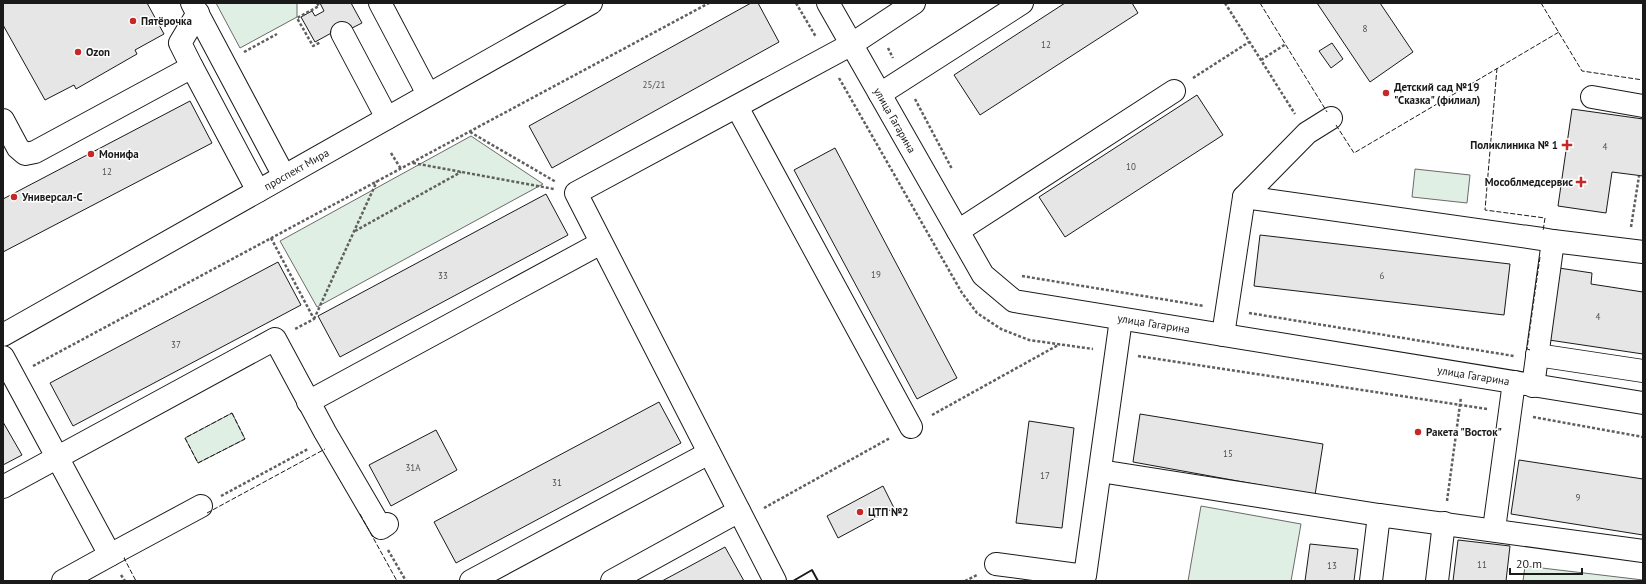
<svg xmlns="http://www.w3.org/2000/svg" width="1646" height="584" viewBox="0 0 1646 584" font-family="'PT Sans',sans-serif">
	<rect width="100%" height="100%" fill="#fff"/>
	<g fill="#e0efe3" stroke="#6a6a6a">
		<polygon points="216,3 297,3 297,17 240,48"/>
		<polygon points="471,136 543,184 317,307 280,241"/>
		<polygon points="1415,169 1470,175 1467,203 1412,197"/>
		<polygon points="232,413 245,439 198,463 185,438"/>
		<polygon points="1201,506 1301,524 1291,581 1188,581"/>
		<polygon points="1525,566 1643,580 1643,581 1523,581"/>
	</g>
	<g fill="#e6e6e6" stroke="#1a1a1a">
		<polygon points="3,3 147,3 164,34 135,50 137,54 76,89 74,85 45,100 3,25"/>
		<polygon points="320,3 351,3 362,23 338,35 335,31 315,42 301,17 312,11 315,16 324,11"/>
		<polygon points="751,3 758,3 779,42 552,168 529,126"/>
		<polygon points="1065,3 1132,3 1138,13 980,115 954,75"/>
		<polygon points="1317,3 1380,3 1413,52 1370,82"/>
		<polygon points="1332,43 1343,59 1331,68 1319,51"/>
		<polygon points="1197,95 1223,135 1065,237 1039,197"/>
		<polygon points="190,101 212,143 3,252 3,199"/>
		<polygon points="1572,109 1643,119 1643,176 1612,172 1606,213 1558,206"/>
		<polygon points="835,148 957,378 917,399 794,170"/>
		<polygon points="546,194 568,235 340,357 318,316"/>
		<polygon points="1260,235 1510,264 1504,315 1254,286"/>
		<polygon points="278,262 301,305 73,426 50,383"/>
		<polygon points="1559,268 1592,273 1591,284 1643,292 1643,354 1549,340"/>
		<polygon points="659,402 681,443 456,563 434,522"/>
		<polygon points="1140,414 1323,444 1315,495 1133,462"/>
		<polygon points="1029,421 1074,428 1062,528 1016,523"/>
		<polygon points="3,422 22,455 3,465"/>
		<polygon points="436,430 457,470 391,506 369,465"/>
		<polygon points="1519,460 1643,479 1643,535 1511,514"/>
		<polygon points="883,486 894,508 838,538 827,516"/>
		<polygon points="1458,540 1510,546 1506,581 1453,581"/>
		<polygon points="1310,544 1358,549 1354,581 1305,581"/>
		<polygon points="725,547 744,581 662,581 690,566"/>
	</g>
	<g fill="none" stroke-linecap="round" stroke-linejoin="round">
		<g stroke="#1a1a1a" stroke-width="24">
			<g id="minor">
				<polyline points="192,3 284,176"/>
				<polyline points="380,3 428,94"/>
				<path id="s1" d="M828,3L983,275L1014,301L1643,403"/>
				<polyline points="342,33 387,118"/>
				<polyline points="192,67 180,43 198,13"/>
				<polyline points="880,94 1022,3"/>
				<polyline points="1592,97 1643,106"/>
				<polyline points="737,107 911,427"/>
				<polyline points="3,120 18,148 25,154 35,152 192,67 258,191"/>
				<polyline points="1244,197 1307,133 1331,118"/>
				<polyline points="958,231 1174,91"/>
				<polyline points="1553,241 1643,252"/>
				<path id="s2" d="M3,335L591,3"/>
				<polyline points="1223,335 1244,197 1542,239 1553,241 1533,386"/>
				<polyline points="1537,355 1643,371"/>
				<polyline points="3,357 110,555 63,581"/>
				<polyline points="308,402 601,243"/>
				<polyline points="1100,471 1379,515"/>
				<polyline points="3,487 275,339 325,432 381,528 387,524"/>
				<polyline points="1494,529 1514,382"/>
				<polyline points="110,555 201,506"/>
				<polyline points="996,564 1085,576 1121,319"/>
				<polyline points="471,581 709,453"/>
				<polyline points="612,581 739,511"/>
				<polyline points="775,581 576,193 852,44 914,3"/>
				<polyline points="1371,581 1379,515 1643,551"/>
				<polyline points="1437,581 1444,523"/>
			</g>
		</g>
		<g stroke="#5f5f5f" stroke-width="2.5" stroke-dasharray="3 2" stroke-linecap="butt">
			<polyline points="317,3 319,6 297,18 313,46 321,42"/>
			<polyline points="796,3 816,37"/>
			<polyline points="1225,3 1295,114"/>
			<polyline points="888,48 893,58"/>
			<polyline points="244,52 277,34"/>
			<polyline points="1261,60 1286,44"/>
			<polyline points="839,78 962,293 977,313 1001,329 1029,340 1093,349"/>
			<polyline points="1193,78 1249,42"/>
			<polyline points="915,99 952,169"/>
			<polyline points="470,132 556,182"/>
			<polyline points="391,153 401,169"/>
			<polyline points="413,163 554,189"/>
			<polyline points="1631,227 1639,176"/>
			<polyline points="355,231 461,172"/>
			<polyline points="271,238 314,319 295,329"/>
			<polyline points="1022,276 1204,306"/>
			<polyline points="1249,313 1514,356"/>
			<polyline points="314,319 377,181"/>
			<polyline points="1138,356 1487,409"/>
			<polyline points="33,366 709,3"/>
			<polyline points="932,415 1060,344"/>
			<polyline points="1533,417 1643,437"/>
			<polyline points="221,496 308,449"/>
			<polyline points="1447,501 1461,397"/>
			<polyline points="764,508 890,438"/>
			<polyline points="388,550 406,581"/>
			<polyline points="121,575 125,581"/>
			<polyline points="965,581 977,575"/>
		</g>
		<use href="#minor" stroke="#fff" stroke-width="22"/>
		<g stroke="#1a1a1a" stroke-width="1" stroke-dasharray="5 2" stroke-linecap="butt">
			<polyline points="1260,3 1327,112"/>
			<polyline points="1541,3 1582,71 1643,80"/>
			<polyline points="1497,68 1485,210 1545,218 1543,231"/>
			<polyline points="1336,125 1354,153 1559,32"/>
			<polyline points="1530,350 1527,349 1540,257"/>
			<polygon points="232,413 245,439 198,463 185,438"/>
			<polyline points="207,513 325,449"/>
			<polyline points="360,514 397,581"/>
			<polyline points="125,558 124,558 136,581"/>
		</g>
		<polyline stroke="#1a1a1a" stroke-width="2" points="793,581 812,570 818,581"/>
	</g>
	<g fill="#c62828" stroke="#fff" stroke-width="1.5">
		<circle cx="133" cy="21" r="4"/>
		<circle cx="78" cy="52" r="4"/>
		<circle cx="1386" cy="93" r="4"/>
		<path d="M1565 139h4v4h4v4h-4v4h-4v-4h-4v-4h4z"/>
		<circle cx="91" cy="154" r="4"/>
		<path d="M1579 176h4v4h4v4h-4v4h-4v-4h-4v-4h4z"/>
		<circle cx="14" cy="197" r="4"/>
		<circle cx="1418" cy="432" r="4"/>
		<circle cx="860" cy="512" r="4"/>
	</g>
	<g text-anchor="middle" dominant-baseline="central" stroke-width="3" stroke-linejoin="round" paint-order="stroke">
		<g font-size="9" fill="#4d4d4d">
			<text x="1365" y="28">8</text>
			<text x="1046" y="44">12</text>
			<text x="654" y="84">25/21</text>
			<text x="1605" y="146">4</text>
			<text x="1131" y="166">10</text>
			<text x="107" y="171">12</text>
			<text x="876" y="274">19</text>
			<text x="443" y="275">33</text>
			<text x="1382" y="275">6</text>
			<text x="1598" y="316">4</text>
			<text x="176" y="344">37</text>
			<text x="1228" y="453">15</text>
			<text x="413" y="467">31А</text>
			<text x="1045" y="475">17</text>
			<text x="557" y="482">31</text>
			<text x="1578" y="497">9</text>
			<text x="1482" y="564">11</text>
			<text x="1332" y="565">13</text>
		</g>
		<g font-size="11" font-weight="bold" fill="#1a1a1a" stroke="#fff" text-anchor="start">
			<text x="141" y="21">Пятёрочка</text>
			<text x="86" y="52">Ozon</text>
			<text x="1394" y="87">Детский сад №19<tspan x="1394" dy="13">"Сказка" (филиал)</tspan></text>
			<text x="1558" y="145" text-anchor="end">Поликлиника № 1</text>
			<text x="99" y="154">Монифа</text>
			<text x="1573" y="182" text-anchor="end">Мособлмедсервис</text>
			<text x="22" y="197">Универсал-С</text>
			<text x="1426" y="432">Ракета "Восток"</text>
			<text x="868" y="512">ЦТП №2</text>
		</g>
		<g font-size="11" fill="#1a1a1a" stroke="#fff">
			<text stroke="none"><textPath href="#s1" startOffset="135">улица Гагарина</textPath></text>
			<text stroke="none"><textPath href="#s2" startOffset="337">проспект Мира</textPath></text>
			<text stroke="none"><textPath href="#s1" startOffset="495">улица Гагарина</textPath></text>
			<text stroke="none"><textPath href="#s1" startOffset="819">улица Гагарина</textPath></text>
		</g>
	</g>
	<rect width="1646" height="584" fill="none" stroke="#1a1a1a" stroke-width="8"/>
	<path d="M1510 568v6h72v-6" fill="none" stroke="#1a1a1a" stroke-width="2"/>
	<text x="1516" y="568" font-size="12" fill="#1a1a1a" stroke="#ffffff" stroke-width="3" paint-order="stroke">20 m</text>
</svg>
